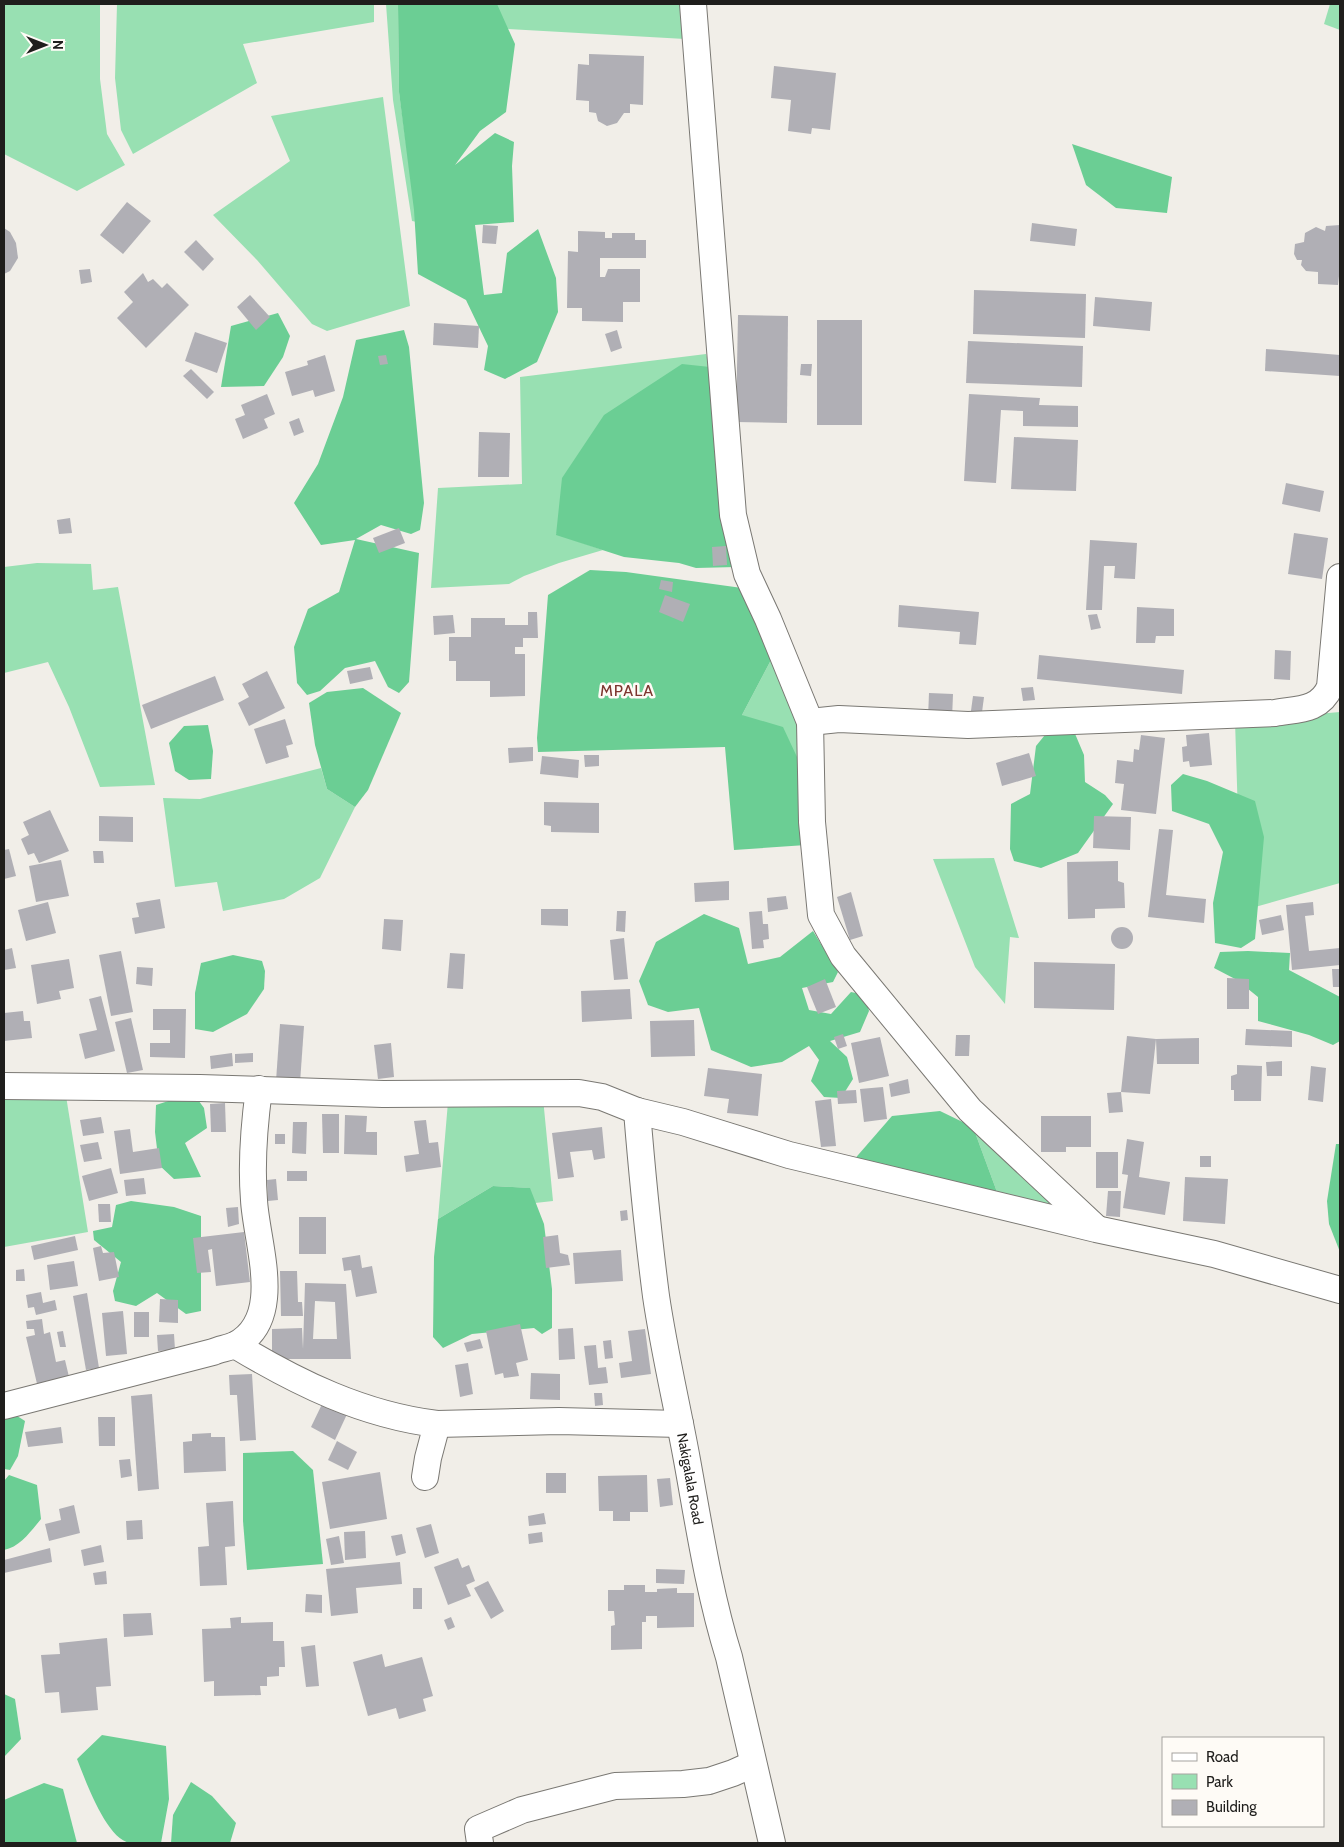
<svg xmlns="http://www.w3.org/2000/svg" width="1344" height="1847" viewBox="0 0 1344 1847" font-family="Cabin,sans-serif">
	<rect width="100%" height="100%" fill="#f1eee8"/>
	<g fill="#98e0b2">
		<polygon points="4,4 100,4 100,79 107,134 125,165 77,191 4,154"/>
		<polygon points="117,4 374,4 374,22 243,44 257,83 133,154 121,130 115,78"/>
		<polygon points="386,4 398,4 399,92 417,222 412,221 393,100"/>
		<polygon points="490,4 683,4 685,39 491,28"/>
		<polygon points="1330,4 1340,4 1340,30 1324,24"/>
		<polygon points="383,97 410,306 327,331 312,324 257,260 213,215 290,161 271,116"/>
		<polygon points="706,354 710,367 556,534 603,550 559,563 524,576 509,584 431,588 438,488 522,484 520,377"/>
		<polygon points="37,563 91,564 93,590 118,587 155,785 100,787 69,707 48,662 4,673 4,567"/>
		<polygon points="771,660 793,700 804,772 742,715"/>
		<polygon points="1340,712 1340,883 1241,911 1235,721"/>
		<polygon points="321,768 327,789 355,807 320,878 284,899 223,911 217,882 175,887 163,798 200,799"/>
		<polygon points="994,858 1019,938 1010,937 1005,1004 975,967 933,859"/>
		<polygon points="4,1093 66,1096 88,1232 4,1247"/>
		<polygon points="543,1098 553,1201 535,1203 529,1188 493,1186 438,1219 448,1102"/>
		<polygon points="973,1127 1066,1212 997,1192"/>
	</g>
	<g fill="#6bce94">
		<polygon points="398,4 497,4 515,44 506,112 480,131 455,165 495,133 514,142 512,166 514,222 475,225 484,295 502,293 507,253 538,229 556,278 558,312 537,362 505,379 484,370 488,346 466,300 418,274 414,210 399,92"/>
		<polygon points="1072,144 1172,177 1167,213 1116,208 1086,185"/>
		<polygon points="278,313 290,336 283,357 264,386 221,387 231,326"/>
		<polygon points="404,330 409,347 424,503 420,530 411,534 381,525 356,539 419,553 409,682 399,693 388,687 375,661 345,668 320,691 307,695 297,683 294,647 308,609 339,592 355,540 321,545 294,503 318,464 343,397 356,340"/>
		<polygon points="682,364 710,367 736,567 696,568 679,563 624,557 556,535 562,478 604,415"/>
		<polygon points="590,570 626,572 742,588 771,660 742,715 783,727 804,772 806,845 734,850 725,747 538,752 537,738 548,595"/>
		<polygon points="363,688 401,713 368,790 355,807 327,789 315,745 309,703 327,692"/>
		<polygon points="208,725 213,751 211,779 189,780 175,771 169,743 184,726"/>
		<polygon points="1073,729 1084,755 1085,782 1105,795 1113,804 1078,853 1041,868 1014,861 1010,849 1011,804 1030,794 1036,746 1049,730"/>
		<polygon points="1183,774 1207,781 1255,801 1264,837 1255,939 1241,948 1215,943 1213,903 1223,852 1209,824 1172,811 1171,785"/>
		<polygon points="704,914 739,928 748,964 780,957 813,931 838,972 833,982 802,988 809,1010 831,1014 851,992 865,995 869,1011 860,1032 830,1041 847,1057 853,1079 841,1098 824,1097 811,1081 819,1060 809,1046 782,1062 751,1067 711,1050 699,1008 668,1012 648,1005 639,981 656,942"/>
		<polygon points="1248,951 1290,953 1289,970 1340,997 1340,1041 1333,1045 1309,1035 1258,1021 1258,997 1237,980 1214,968 1220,952"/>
		<polygon points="233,955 262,961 265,971 264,989 247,1014 213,1032 195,1029 195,993 201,963"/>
		<polygon points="193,1093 204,1108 207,1128 185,1143 201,1177 174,1179 159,1165 155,1132 156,1105"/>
		<polygon points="940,1111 973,1127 997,1192 852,1162 892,1116"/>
		<polygon points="1336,1144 1340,1144 1340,1252 1329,1224 1327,1201"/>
		<polygon points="493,1186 530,1188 544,1224 552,1289 552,1328 542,1334 534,1328 472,1334 443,1348 433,1337 434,1257 438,1219"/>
		<polygon points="131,1201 174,1207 201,1216 201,1311 186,1314 157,1293 136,1306 115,1301 113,1291 121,1262 94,1240 93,1231 112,1227 116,1205"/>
		<polygon points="14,1414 25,1421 18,1456 10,1470 4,1469 4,1420"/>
		<polygon points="293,1451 313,1470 323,1564 247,1570 243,1521 243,1453"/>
		<path d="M9,1475L37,1485L41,1519C31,1531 20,1547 4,1550V1481Z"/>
		<polygon points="4,1694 15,1699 21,1739 4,1757"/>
		<path d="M102,1735L166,1746L169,1799L161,1843C151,1843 140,1845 130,1843C106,1839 85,1779 77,1759Z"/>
		<polygon points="191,1782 212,1796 236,1823 230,1843 171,1843 173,1815"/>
		<polygon points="44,1783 63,1789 77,1843 4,1843 4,1800"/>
	</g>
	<g fill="#b0afb5" fill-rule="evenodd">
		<polygon points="589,54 644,56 643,105 630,104 630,113 624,113 617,123 607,126 598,121 596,113 589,112 589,101 576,100 578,64 589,65"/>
		<polygon points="774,66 836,73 830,130 812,128 811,134 788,131 791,100 771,98"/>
		<polygon points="127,202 151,221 123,254 100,235"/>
		<polygon points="1032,223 1077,229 1075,246 1030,241"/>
		<polygon points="483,225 498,226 496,244 482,243"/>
		<polygon points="1340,225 1340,267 1338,285 1318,284 1318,272 1306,271 1301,265 1302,260 1297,260 1294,254 1295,244 1304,242 1305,233 1316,227 1325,231 1326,226"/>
		<polygon points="4,228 10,232 16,243 18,258 10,271 4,274"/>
		<polygon points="578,231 605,232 605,238 612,238 612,233 635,233 635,240 646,240 646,258 600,258 600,277 605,277 608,269 640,269 640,302 623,302 623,322 582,321 582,308 567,308 568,251 578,252"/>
		<polygon points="196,240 214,259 203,271 184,252"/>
		<polygon points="90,269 92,282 81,284 79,270"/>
		<polygon points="143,273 148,282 153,279 162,288 167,283 189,305 146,348 117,318 133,302 124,292"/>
		<polygon points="974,290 1086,294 1085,338 973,334"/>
		<polygon points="250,295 270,317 256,330 237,307"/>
		<polygon points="1095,297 1152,302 1150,331 1093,326"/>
		<polygon points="738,315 788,316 787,423 736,422"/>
		<rect x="817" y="320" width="45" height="105"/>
		<polygon points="434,323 479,326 478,348 433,345"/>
		<polygon points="617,330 622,348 611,352 605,334"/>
		<polygon points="195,332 227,343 217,373 185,361"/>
		<polygon points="968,341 1083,346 1082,387 966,383"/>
		<polygon points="1266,349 1340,355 1340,376 1265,371"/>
		<polygon points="325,355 335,391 315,397 313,390 292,396 285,372 308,365 307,361"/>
		<polygon points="386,355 388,364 380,365 378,356"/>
		<polygon points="801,364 812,364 811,376 800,375"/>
		<polygon points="191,369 214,392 207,399 183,376"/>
		<polygon points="267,394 275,414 264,419 268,428 243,439 235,419 245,415 241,405"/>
		<polygon points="969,394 1040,398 1039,405 1078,406 1078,427 1023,426 1023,411 1001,410 996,483 964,481"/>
		<polygon points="299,418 304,432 294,436 289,422"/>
		<polygon points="479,432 510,433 509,477 478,477"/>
		<polygon points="1014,437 1078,440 1076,491 1011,489"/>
		<polygon points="1286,483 1324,491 1320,512 1282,504"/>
		<polygon points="70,518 72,533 59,534 57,520"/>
		<polygon points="399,528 405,543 379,553 373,538"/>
		<polygon points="1294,533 1328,538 1322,579 1288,574"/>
		<polygon points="1090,540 1137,543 1135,579 1114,578 1115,566 1104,566 1102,610 1086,610"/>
		<polygon points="726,546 727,565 713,566 712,547"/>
		<polygon points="661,580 673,582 672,592 659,589"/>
		<polygon points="665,595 690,604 683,622 659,612"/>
		<polygon points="899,605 979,612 976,645 959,644 960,632 898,627"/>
		<polygon points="1137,607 1174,609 1174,636 1156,636 1155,643 1136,643"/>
		<polygon points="528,612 537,612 538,638 523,638 523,647 515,647 515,654 525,654 525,696 490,697 490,681 456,681 456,661 449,661 449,637 471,637 471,618 505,618 505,625 528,625"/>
		<polygon points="1097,614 1101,628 1091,630 1088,615"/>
		<polygon points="453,615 455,633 434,635 433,616"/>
		<polygon points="1275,650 1291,651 1290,680 1274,679"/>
		<polygon points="1039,655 1184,670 1182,694 1037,679"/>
		<polygon points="370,667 373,679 350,684 347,671"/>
		<polygon points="267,671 285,708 249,726 238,703 249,697 242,684"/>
		<polygon points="215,676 224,700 151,729 142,705"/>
		<polygon points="1033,687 1035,700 1023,701 1021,688"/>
		<polygon points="929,693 953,694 952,719 928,718"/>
		<polygon points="973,696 984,697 981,720 970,718"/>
		<polygon points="285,719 293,744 286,746 289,757 266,764 254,729"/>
		<polygon points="1209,733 1212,765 1190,767 1189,761 1183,762 1182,747 1187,746 1186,735"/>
		<polygon points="1141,735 1165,738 1156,814 1121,810 1124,784 1115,783 1117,760 1133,762 1134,749 1139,750"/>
		<polygon points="533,747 533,761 509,763 508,748"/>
		<polygon points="1029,753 1036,776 1002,786 996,763"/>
		<polygon points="584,755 599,755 599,766 585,767"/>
		<polygon points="542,756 579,760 578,778 540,774"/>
		<polygon points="544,802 599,803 599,833 551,832 551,826 544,825"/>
		<polygon points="50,810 69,851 39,863 34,853 28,855 21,839 29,835 23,822"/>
		<polygon points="99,816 133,817 133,842 99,841"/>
		<polygon points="1094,816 1131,817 1130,850 1093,848"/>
		<polygon points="1159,829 1173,830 1166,895 1206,899 1204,923 1148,917"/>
		<polygon points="9,849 16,876 4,879 4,850"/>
		<polygon points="93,851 103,851 104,863 94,863"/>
		<polygon points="61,860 69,896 36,902 29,866"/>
		<polygon points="1118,861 1118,881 1124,883 1125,908 1095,909 1095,918 1068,919 1067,862"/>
		<polygon points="729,881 729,900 695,902 694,883"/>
		<polygon points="851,892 863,936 850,940 837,897"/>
		<polygon points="786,896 788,909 768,912 767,898"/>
		<polygon points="160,899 165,928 135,934 132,918 139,917 136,903"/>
		<polygon points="48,902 56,933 26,941 18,910"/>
		<polygon points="1313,902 1314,915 1305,916 1309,951 1340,948 1340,965 1292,970 1286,905"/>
		<polygon points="541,909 568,909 568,926 541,925"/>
		<polygon points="617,911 626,911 625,932 616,931"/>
		<polygon points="762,911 763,924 768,924 769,939 763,940 764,948 752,949 749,912"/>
		<polygon points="1281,915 1284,930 1262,935 1259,920"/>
		<polygon points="384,919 403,920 401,951 382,949"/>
		<circle cx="1122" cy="938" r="11"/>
		<polygon points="624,938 628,979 614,980 610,940"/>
		<polygon points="12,948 16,968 4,970 4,950"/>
		<polygon points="121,951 133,1012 111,1016 99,955"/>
		<polygon points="450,953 465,954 463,989 447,988"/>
		<polygon points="69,959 74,988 59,991 61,999 37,1004 31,965"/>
		<polygon points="1034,962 1115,964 1114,1010 1034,1008"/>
		<polygon points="137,967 153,968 152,986 136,984"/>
		<polygon points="1332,969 1340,969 1340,987 1333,987"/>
		<polygon points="1227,978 1249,979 1249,1009 1227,1009"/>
		<polygon points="825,979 836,1007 818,1014 807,987"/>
		<polygon points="630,989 632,1019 582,1022 581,991"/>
		<polygon points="101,996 115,1051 85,1059 79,1034 97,1030 89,999"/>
		<polygon points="153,1009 186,1009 185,1058 150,1057 150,1043 170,1043 170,1030 153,1030"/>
		<polygon points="23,1011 24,1021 30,1021 32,1038 4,1041 4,1013"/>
		<polygon points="131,1018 143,1070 127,1073 115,1022"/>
		<polygon points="694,1020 695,1056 651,1057 650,1021"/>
		<polygon points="280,1024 304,1026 300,1083 276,1081"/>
		<polygon points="1246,1029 1292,1031 1292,1047 1245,1045"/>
		<polygon points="843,1034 847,1046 838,1049 834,1037"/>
		<polygon points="956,1035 970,1035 969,1056 955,1056"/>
		<polygon points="1127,1036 1156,1039 1199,1038 1199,1064 1157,1064 1156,1039 1150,1094 1121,1092"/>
		<polygon points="880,1037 889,1076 859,1083 851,1043"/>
		<polygon points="391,1043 394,1077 378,1079 374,1045"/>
		<polygon points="232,1053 233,1066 211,1069 210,1056"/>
		<polygon points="253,1053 253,1062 235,1063 235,1054"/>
		<polygon points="1282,1061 1282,1076 1267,1076 1266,1062"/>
		<polygon points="1237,1065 1262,1066 1261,1101 1234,1101 1234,1090 1231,1090 1231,1076 1237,1074"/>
		<polygon points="1311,1066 1326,1068 1323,1102 1308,1100"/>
		<polygon points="708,1068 762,1074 758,1116 727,1113 729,1099 704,1096"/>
		<polygon points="908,1079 910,1093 891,1097 889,1084"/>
		<polygon points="883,1087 887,1119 864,1122 860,1089"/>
		<polygon points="856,1090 857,1103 838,1104 837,1091"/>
		<polygon points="1121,1092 1123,1112 1109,1113 1107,1093"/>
		<polygon points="831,1099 836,1146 821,1147 815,1101"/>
		<polygon points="225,1103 226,1132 211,1132 210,1104"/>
		<polygon points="322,1114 339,1114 339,1153 323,1153"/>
		<polygon points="345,1115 367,1116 366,1132 377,1132 377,1155 344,1154"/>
		<polygon points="1041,1116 1091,1116 1091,1147 1066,1147 1066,1152 1041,1152"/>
		<polygon points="101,1117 104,1133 83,1136 80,1120"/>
		<polygon points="426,1120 429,1143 438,1142 441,1167 406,1172 404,1156 419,1154 414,1121"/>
		<polygon points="293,1122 307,1122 306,1154 292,1153"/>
		<polygon points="602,1127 605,1158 594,1160 592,1150 570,1152 574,1177 558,1179 552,1133"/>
		<polygon points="130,1129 133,1152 159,1148 162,1168 120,1174 114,1131"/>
		<rect x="275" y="1134" width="10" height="10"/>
		<polygon points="1127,1139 1144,1142 1139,1177 1170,1182 1165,1215 1123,1208 1128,1175 1122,1174"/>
		<polygon points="98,1142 102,1159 84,1162 80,1145"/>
		<rect x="1096" y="1152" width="22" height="36"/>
		<rect x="1200" y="1156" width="11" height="11"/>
		<polygon points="111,1168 118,1193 89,1201 82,1176"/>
		<rect x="287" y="1171" width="20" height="10"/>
		<polygon points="1185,1177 1228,1179 1225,1224 1183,1221"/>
		<polygon points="144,1178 146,1194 126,1196 124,1180"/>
		<polygon points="276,1179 278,1200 268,1201 267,1180"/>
		<polygon points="1108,1191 1121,1191 1120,1217 1106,1216"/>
		<polygon points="98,1204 110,1204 111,1222 99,1222"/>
		<polygon points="238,1207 239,1224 228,1227 226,1208"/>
		<polygon points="627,1210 628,1220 621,1221 620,1211"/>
		<rect x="299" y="1217" width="27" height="37"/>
		<polygon points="244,1232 250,1282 216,1286 212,1249 208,1250 211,1272 197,1273 193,1238"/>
		<polygon points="558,1235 560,1253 568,1255 570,1265 546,1268 543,1237"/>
		<polygon points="75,1236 78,1250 34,1260 31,1246"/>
		<polygon points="101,1246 103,1253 114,1252 119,1277 99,1281 93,1248"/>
		<polygon points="621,1250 623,1281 575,1284 573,1253"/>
		<polygon points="360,1255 362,1268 372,1266 377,1293 356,1297 351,1270 344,1271 342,1258"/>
		<polygon points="74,1261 78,1286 50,1290 47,1265"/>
		<polygon points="24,1269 25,1281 16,1281 16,1270"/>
		<polygon points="280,1271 297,1271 298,1302 302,1302 303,1316 281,1316"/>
		<path d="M305,1283L346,1284L351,1359H272V1329L302,1328L303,1349ZM315,1301L335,1302L337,1339H313Z"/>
		<polygon points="41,1292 43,1303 55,1300 57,1310 36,1315 34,1307 28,1308 26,1295"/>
		<polygon points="87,1293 99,1368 86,1370 73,1296"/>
		<polygon points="160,1299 178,1300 178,1323 159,1322"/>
		<polygon points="123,1311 127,1354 106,1356 102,1313"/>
		<rect x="134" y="1312" width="15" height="25"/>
		<polygon points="42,1319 44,1334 50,1332 56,1362 65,1360 70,1381 38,1388 26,1337 35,1335 34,1329 27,1329 26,1321"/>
		<polygon points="520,1324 528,1360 516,1363 519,1376 504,1378 503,1373 495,1375 486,1331"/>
		<polygon points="573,1328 575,1359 559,1360 558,1329"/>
		<polygon points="645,1329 651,1374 621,1378 619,1363 632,1361 628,1331"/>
		<polygon points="63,1331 66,1347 60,1347 57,1332"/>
		<polygon points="174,1334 175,1350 158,1351 157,1335"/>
		<polygon points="480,1339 483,1348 467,1352 464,1343"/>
		<polygon points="611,1340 613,1358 605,1359 603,1341"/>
		<polygon points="596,1345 598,1368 606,1367 608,1383 589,1385 584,1346"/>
		<polygon points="468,1363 473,1394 460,1397 455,1365"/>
		<polygon points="531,1373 560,1374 560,1400 530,1399"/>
		<polygon points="252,1374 256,1440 240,1441 237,1395 230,1395 229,1375"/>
		<polygon points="594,1393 602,1393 603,1405 595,1406"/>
		<polygon points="152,1394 159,1489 138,1491 131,1396"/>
		<polygon points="324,1400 348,1412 335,1440 311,1427"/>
		<polygon points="98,1417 115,1417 115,1446 99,1446"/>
		<polygon points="61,1427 63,1443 28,1447 25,1432"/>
		<polygon points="211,1433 211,1437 225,1437 226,1471 184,1473 183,1442 192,1441 192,1434"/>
		<polygon points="337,1441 357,1452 348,1470 328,1460"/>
		<polygon points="130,1459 132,1476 121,1478 119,1460"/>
		<polygon points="380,1472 387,1519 330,1529 322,1482"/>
		<rect x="546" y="1473" width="20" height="20"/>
		<polygon points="647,1475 648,1512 630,1512 630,1521 613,1521 613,1511 599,1511 598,1476"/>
		<polygon points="670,1478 673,1505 660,1507 657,1479"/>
		<polygon points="233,1501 235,1546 225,1547 227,1585 200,1586 198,1547 209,1546 206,1503"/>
		<polygon points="74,1505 80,1533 49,1541 45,1524 61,1520 59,1509"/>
		<polygon points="544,1513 546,1524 529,1526 528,1516"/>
		<polygon points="142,1520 143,1539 127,1540 126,1521"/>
		<polygon points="431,1524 439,1553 425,1558 416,1528"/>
		<polygon points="365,1531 366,1558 345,1560 344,1532"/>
		<polygon points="542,1532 543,1542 529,1544 528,1534"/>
		<polygon points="402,1534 406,1553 396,1556 391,1536"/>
		<polygon points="339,1536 344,1563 331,1565 326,1539"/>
		<polygon points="101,1545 104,1562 84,1566 81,1550"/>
		<polygon points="50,1548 52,1562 4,1573 4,1560"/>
		<polygon points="458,1558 462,1568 469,1565 475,1581 466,1585 471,1596 448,1605 434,1567"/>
		<polygon points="400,1562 402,1584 356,1588 358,1613 331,1616 326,1569"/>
		<polygon points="656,1569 685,1570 684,1584 656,1583"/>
		<polygon points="106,1571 107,1584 95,1585 93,1573"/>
		<polygon points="488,1581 504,1611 491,1619 474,1588"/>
		<polygon points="624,1585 645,1585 645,1592 657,1592 657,1589 677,1588 677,1593 694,1593 694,1627 657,1628 657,1616 646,1616 646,1622 642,1622 642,1649 611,1650 611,1626 615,1625 614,1611 608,1611 608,1590 624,1590"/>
		<rect x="413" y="1588" width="9" height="21"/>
		<polygon points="306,1594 322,1595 322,1613 305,1612"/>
		<polygon points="151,1613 153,1635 124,1637 123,1614"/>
		<polygon points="241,1617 241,1623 273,1622 273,1641 284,1641 285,1667 279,1667 279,1676 267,1677 267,1686 260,1686 261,1695 214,1696 214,1681 204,1682 202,1629 231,1628 230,1618"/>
		<polygon points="451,1617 455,1627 448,1630 444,1620"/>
		<polygon points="107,1638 111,1686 96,1687 98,1710 61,1713 59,1692 45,1693 41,1655 60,1654 59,1643"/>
		<polygon points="315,1645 319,1686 306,1687 301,1647"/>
		<polygon points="382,1654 385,1667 422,1657 433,1696 423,1699 426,1711 399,1719 396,1708 368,1716 353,1662"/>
	</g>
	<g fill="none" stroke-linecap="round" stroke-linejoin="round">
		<g stroke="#7a7873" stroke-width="28">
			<g id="street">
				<polyline points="693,4 733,515 747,574 768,619 810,722 812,822 821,915 843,956 970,1110 1096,1228"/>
				<path d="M810,722L839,719L968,725L1275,713C1297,709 1320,711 1330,687L1340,577"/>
				<polyline points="4,1086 200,1088 383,1094 579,1093 602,1097 637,1111 683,1122 789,1155 1096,1229 1214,1254 1340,1290"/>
				<path id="s1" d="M637,1111C642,1172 648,1234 656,1296C664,1351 677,1405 687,1460C699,1526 709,1593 729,1657L772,1843"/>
				<path d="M235,1345C298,1383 363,1415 437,1424L428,1458L425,1477"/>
				<path d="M4,1406L213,1352C220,1349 228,1348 235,1345C286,1319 256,1242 254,1200C251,1163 254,1126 259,1089"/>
				<polyline points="437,1424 559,1421 680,1424"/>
				<polyline points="480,1843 478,1829 522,1810 615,1786 683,1784 709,1781 733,1773 753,1764"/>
			</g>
		</g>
		<use href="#street" stroke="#fff" stroke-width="26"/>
	</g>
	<g text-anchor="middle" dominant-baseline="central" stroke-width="5" stroke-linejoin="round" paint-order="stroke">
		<g font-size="14" fill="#1f1e1c" stroke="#fefbf6">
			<text stroke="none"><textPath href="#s1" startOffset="372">Nakigalala Road</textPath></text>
		</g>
		<g font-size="16" letter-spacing="1" fill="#7d362f" stroke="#fefbf6">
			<text x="627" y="690">MPALA</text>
		</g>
	</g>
	<rect width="1344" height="1847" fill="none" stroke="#1f1e1c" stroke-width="10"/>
	<rect x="1162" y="1737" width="162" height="90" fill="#fefbf6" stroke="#a5a39f"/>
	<rect x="1172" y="1753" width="25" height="8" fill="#ffffff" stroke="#a5a39f"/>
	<text x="1206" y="1762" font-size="15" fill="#1f1e1c">Road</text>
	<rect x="1172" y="1774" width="25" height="15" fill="#98e0b2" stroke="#a5a39f"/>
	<text x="1206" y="1787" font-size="15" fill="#1f1e1c">Park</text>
	<rect x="1172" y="1800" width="25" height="15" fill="#b0afb5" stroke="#a5a39f"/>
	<text x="1206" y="1812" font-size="15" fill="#1f1e1c">Building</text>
	<g transform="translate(45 45) rotate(90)" stroke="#fefbf6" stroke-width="4" paint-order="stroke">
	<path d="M0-4L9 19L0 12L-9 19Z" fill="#1f1e1c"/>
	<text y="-8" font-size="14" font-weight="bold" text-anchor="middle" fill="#1f1e1c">N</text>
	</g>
</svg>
